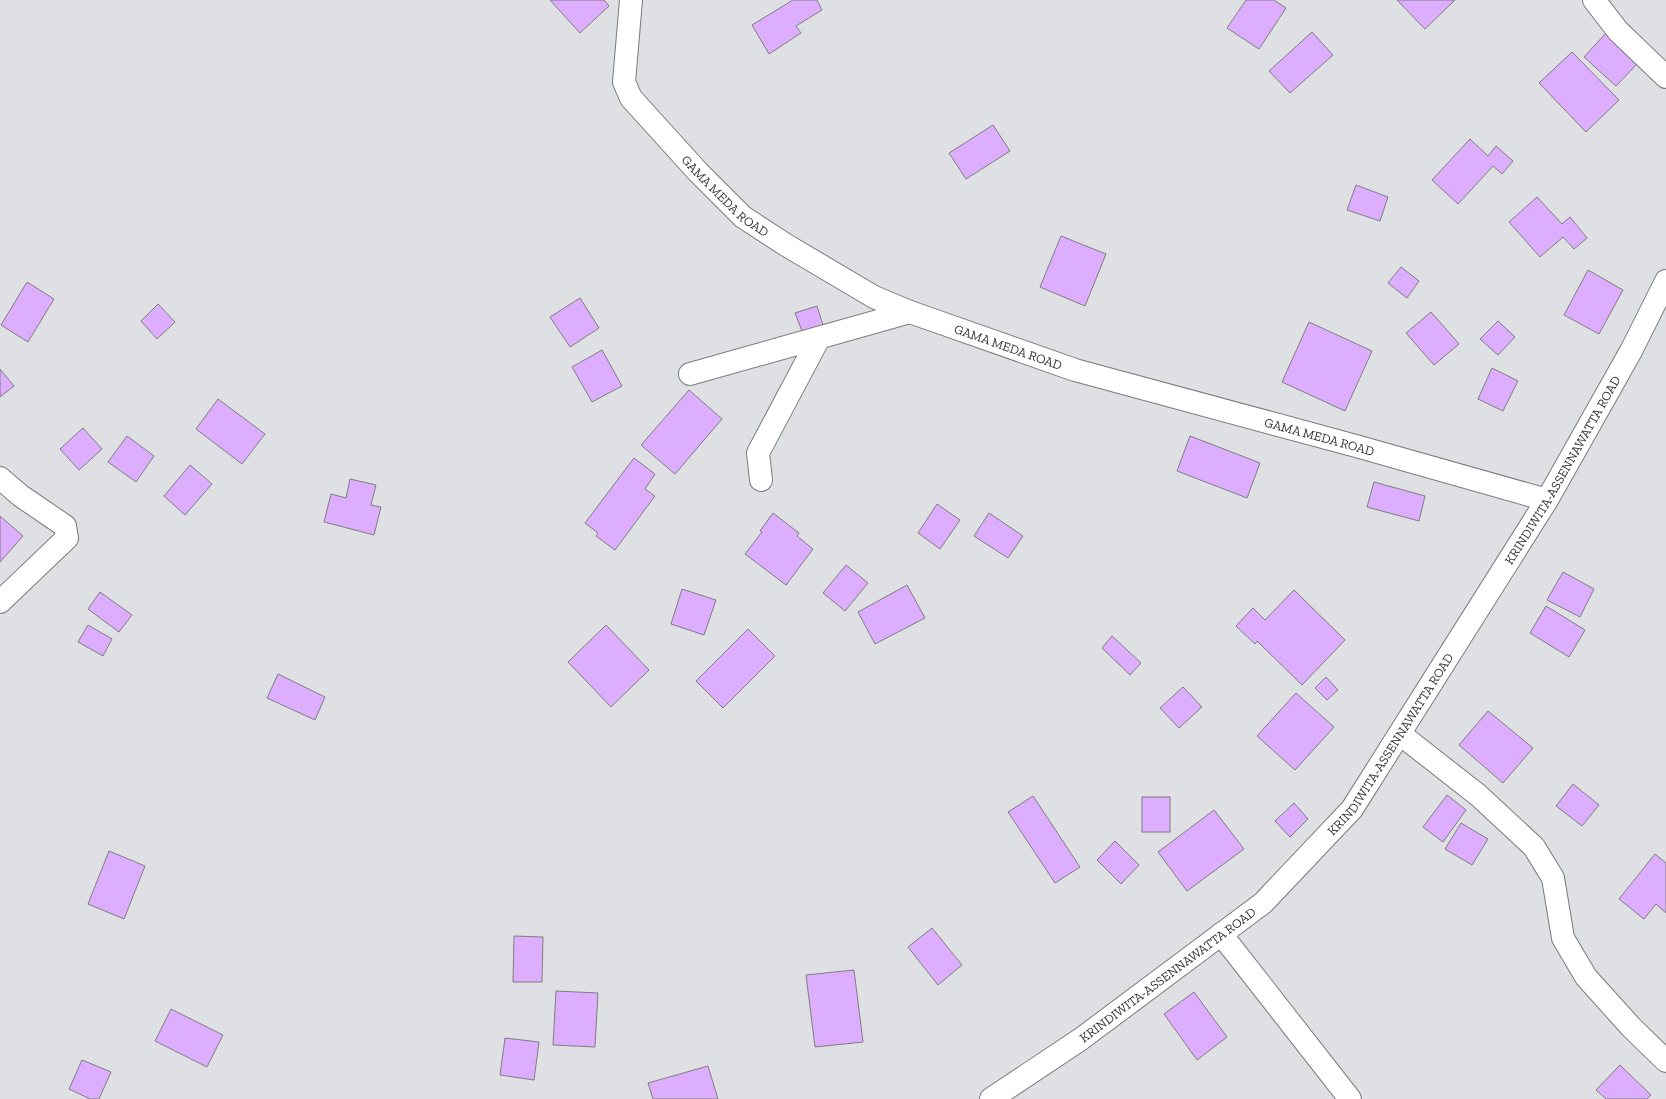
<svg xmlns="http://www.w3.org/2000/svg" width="1666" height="1099" viewBox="0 0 1666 1099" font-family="'Zilla Slab',serif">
	<rect width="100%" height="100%" fill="#dfe0e4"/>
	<g fill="#ddaefe" stroke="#7f7d80">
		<polygon points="550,0 604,0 609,6 580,33"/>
		<polygon points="793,0 817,0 822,10 796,26 801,33 769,54 752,25"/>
		<polygon points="1246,0 1274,0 1286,8 1259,49 1227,28"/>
		<polygon points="1397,0 1455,0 1425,29"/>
		<polygon points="1312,32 1333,55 1290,93 1269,71"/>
		<polygon points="1606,33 1638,63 1616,86 1584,57"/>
		<polygon points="1572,52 1619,100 1586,132 1539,83"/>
		<polygon points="993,125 1010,151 966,179 949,153"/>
		<polygon points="1470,139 1488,156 1496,146 1513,161 1502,174 1493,166 1458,204 1432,180"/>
		<polygon points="1356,185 1388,197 1380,221 1347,210"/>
		<polygon points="1537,197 1562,224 1570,217 1587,238 1574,249 1563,237 1540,257 1509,222"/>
		<polygon points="1061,236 1106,254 1085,306 1040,287"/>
		<polygon points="1401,267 1419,281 1407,298 1388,283"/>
		<polygon points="1588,270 1623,290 1599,334 1564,315"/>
		<polygon points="27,282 54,299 28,342 1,325"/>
		<polygon points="580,298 599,328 570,347 550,317"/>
		<polygon points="158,304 175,322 157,339 141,321"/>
		<polygon points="817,306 823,325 802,331 795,313"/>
		<polygon points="1431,312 1459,344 1434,365 1406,333"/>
		<polygon points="1498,321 1515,337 1498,355 1480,339"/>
		<polygon points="1309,322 1372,351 1345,411 1282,382"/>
		<polygon points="602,350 622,386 592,402 572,367"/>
		<polygon points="1492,368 1518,381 1503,411 1478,399"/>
		<polygon points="0,369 14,386 0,397"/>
		<polygon points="689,390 722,419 675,474 641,445"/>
		<polygon points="218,399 265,434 242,464 196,429"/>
		<polygon points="83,428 102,449 79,470 60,449"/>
		<polygon points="127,436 154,456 136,482 108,462"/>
		<polygon points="1190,436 1260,463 1247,498 1177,471"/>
		<polygon points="634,458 655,474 645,489 655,496 615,550 596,536 598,533 585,523"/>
		<polygon points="190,465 212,484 185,515 164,496"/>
		<polygon points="350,479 376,485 371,505 381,507 374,535 324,522 331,494 346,498"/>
		<polygon points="1374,482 1425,496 1419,521 1367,507"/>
		<polygon points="937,504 960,520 940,549 918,533"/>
		<polygon points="773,513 799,533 797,536 813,549 786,585 745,554 762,532 760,531"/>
		<polygon points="989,513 1023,536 1008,558 974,536"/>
		<polygon points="0,516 23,536 0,562"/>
		<polygon points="846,565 868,583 845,611 823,593"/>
		<polygon points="1563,572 1594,589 1580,617 1547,600"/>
		<polygon points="907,585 925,618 875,644 858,612"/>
		<polygon points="682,589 716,600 704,635 671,624"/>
		<polygon points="1294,590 1345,640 1302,685 1257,641 1255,644 1236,626 1253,608 1265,620"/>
		<polygon points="100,592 132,615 119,632 88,609"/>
		<polygon points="1546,606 1585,630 1569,657 1530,633"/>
		<polygon points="88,625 112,639 103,656 78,642"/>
		<polygon points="606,625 649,670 611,707 568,662"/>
		<polygon points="748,629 775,656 723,708 696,681"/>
		<polygon points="1112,636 1141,663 1130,675 1102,648"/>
		<polygon points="278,674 325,697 315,720 267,698"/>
		<polygon points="1326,677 1338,690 1327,700 1315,688"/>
		<polygon points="1183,687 1202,707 1179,728 1160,708"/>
		<polygon points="1296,693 1334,727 1295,770 1257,736"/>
		<polygon points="1488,711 1533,748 1503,783 1459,745"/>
		<polygon points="1573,784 1599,805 1582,826 1556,806"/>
		<polygon points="1447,795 1466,810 1443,842 1423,827"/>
		<polygon points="1033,796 1080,867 1055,883 1008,812"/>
		<rect x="1142" y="797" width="28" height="35"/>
		<polygon points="1294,803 1308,819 1290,837 1275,821"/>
		<polygon points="1214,810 1244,849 1187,891 1158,852"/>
		<polygon points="1461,823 1488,839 1472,865 1445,849"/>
		<polygon points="1115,841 1139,865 1121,884 1097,860"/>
		<polygon points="109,851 145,866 124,919 88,904"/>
		<polygon points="1655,854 1666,863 1666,913 1656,904 1644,919 1619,899"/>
		<polygon points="932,928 962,965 938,985 908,947"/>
		<polygon points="514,936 543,937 542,982 513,982"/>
		<polygon points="854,970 863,1042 815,1047 806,975"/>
		<polygon points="556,991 598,993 595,1047 553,1045"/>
		<polygon points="1194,992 1227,1037 1197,1060 1164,1014"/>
		<polygon points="171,1009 223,1035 207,1067 155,1041"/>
		<polygon points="505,1038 539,1042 534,1080 500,1075"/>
		<polygon points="82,1060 111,1072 99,1099 90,1099 69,1089"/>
		<polygon points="1620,1065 1651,1095 1647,1099 1606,1099 1596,1090"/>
		<polygon points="708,1066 718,1099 653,1099 648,1083"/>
	</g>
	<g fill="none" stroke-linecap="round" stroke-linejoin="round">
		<g stroke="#797a7d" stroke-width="24">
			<g id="minor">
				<path id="s1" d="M631,0L624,82L631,98L698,172L743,217L786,245L874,297L910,312L1075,370L1356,446L1547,500"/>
				<polyline points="1594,0 1618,31 1666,77"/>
				<polyline points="690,374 910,312"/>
				<polyline points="0,478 21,496 65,526 67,538 0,602"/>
				<polyline points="761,480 758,453 819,338"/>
				<polyline points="1400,734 1478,795 1534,847 1553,878 1563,938 1586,977 1631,1027 1666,1061"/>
				<polyline points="1221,934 1350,1099"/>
			</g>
		</g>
		<g stroke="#797a7d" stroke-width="24">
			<g id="major">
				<path id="s2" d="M991,1099L1081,1039L1263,903L1352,809L1547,500L1631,351L1666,281"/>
			</g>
		</g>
		<use href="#minor" stroke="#fff" stroke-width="22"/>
		<use href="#major" stroke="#fff" stroke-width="22"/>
	</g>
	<g text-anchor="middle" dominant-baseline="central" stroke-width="3.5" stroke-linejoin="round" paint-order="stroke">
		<g font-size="13" fill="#343536" stroke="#fff">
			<text stroke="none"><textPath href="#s1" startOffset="236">GAMA MEDA ROAD</textPath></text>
			<text stroke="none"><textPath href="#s1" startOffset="560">GAMA MEDA ROAD</textPath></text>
			<text stroke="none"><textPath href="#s1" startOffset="884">GAMA MEDA ROAD</textPath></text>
			<text stroke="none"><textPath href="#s2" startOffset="864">KRINDIWITA-ASSENNAWATTA ROAD</textPath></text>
			<text stroke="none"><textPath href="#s2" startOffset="540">KRINDIWITA-ASSENNAWATTA ROAD</textPath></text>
			<text stroke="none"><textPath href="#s2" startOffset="216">KRINDIWITA-ASSENNAWATTA ROAD</textPath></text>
		</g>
	</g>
</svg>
